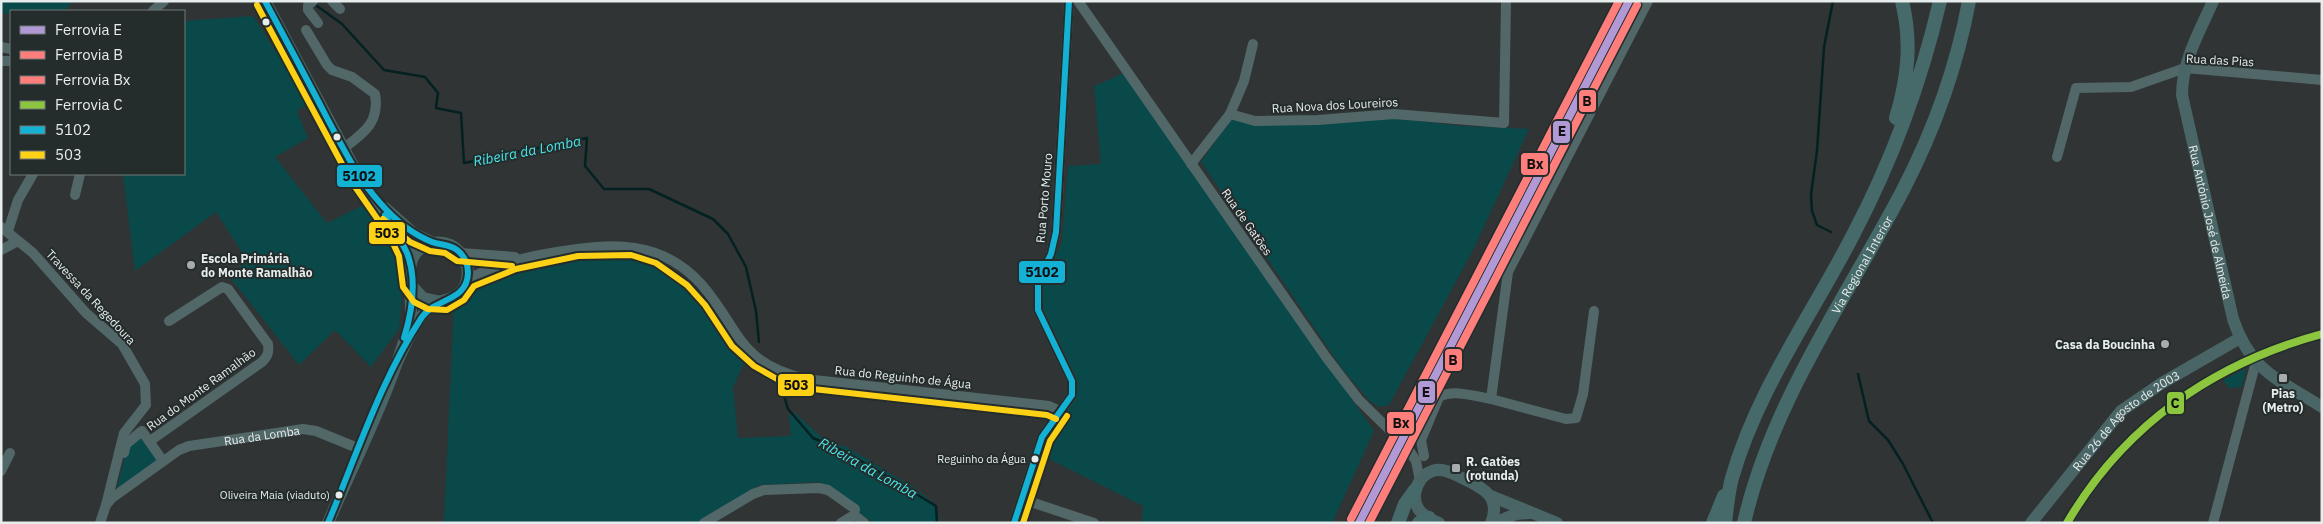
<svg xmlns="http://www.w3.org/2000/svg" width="2323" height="524" viewBox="0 0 2323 524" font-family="'IBM Plex Sans',sans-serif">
	<rect width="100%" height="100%" fill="#303434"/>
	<g fill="#0a494a">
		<polygon points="1,1 72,1 66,11 11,11 11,14 1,13"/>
		<polygon points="253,16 309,103 297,111 308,138 275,157 327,223 368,203 396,246 402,300 399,329 371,367 335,330 299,365 229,276 247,260 216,212 135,271 123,174 184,174 184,21"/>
		<polygon points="1124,73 1374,431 1332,523 1142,523 1143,506 1039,454 1045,436 1075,400 1078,382 1042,306 1044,279 1062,242 1068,166 1101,164 1094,86"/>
		<polygon points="1394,118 1460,126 1529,129 1474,248 1389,405 1379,407 1370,401 1344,371 1201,162 1231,119"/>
		<path d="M601,249C613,251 628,251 639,254C671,264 695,289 714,315C724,330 732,346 746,358L733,388L738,438L791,436L789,415L795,413L827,442L847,447L913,487L930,500L939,517L938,523H874L861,514L858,506L819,482L759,485L696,523H444L454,302L480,276L505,267Z"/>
		<polygon points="2246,368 2242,387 2229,388 2223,380"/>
		<polygon points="141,435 160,461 116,491 128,445"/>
	</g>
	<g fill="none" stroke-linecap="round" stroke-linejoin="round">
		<g stroke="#042122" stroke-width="2.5">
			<polyline points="317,6 342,24 384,70 425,77 438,93 436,108 461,113 464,163 587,138 585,166 604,189 649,189 713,219 728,234 746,267 756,311 759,342"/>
			<polyline points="1831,232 1817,225 1812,211 1811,194 1817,151 1824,47 1833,1"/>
			<polyline points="1858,374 1869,421 1888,440 1903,464 1933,523"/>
			<polyline points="781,386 788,409 813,438 846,452 936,506 937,523"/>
		</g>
		<g stroke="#526768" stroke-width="10">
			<polyline points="313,1 308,5 308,10 318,23"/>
			<polyline points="332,1 340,9"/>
			<polyline points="1078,1 1326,357 1359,400 1407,447 1416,461 1420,481"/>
			<polyline points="153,11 164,1"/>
			<path d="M306,30L327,65L332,70L352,77L375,94C380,122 364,133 344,148"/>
			<polyline points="1,47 11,49"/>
			<polyline points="1,61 11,61"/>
			<polyline points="1230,114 1244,81 1253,44"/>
			<polyline points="2057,157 2076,88 2131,87 2185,68 2322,80"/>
			<polyline points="1191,164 1230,114 1255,121 1318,120 1394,114 1504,123 1506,1"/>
			<polyline points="75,195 80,174"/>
			<polyline points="1,227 33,253 86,313 122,344 145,384 146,405 124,433 106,505"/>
			<polyline points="8,231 18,200 33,174"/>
			<polyline points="1,250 18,241"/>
			<polyline points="460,253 515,257"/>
			<path d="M467,280C496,264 526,257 557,252C612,243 661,239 702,285C742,332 736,361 805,379L1049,406L1060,411"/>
			<polyline points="1491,399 1566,419 1576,418 1583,394 1594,311"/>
			<path d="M150,441L262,362C268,356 269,352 268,344L228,289L222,287L169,321"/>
			<polyline points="124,453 126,444 142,431 163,461"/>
			<path d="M1424,456L1421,440L1439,397C1454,389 1474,396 1491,399L1508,272L1648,1"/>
			<polyline points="1,471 10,453"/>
			<polyline points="1022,499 1094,523"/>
			<polyline points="854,515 864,523"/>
			<path id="s1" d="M100,523L106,505L112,498L179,450L189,446L303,429L316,431L360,449"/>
			<polyline points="704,523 753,494 764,490 819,488 828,490 855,509 854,515"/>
			<polyline points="841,523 854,515"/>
			<polyline points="1014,523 1042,437 1072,395 1072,381 1038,310 1038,280 1051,254 1056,232 1069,1"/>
			<polyline points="2213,523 2254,369 2257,365"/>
		</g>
		<g stroke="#496566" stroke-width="12">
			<polyline points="265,1 359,177 392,227 406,251 410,263"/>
			<path id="s2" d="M2213,1C2200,31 2182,61 2182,95L2233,319C2251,372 2278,379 2322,407"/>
			<polyline points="385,208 414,234 433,243"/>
			<polyline points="411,285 423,298 441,302"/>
			<polyline points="1491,496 1557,523"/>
			<path d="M328,523C356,458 391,390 410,322C416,297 395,251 433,243C457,238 476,266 464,288C456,301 443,298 432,306C415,318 405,346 396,364"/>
			<path d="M1439,523C1432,520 1424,516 1419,510C1409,495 1419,473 1436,470C1446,469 1454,474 1462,478C1482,487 1502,497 1491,523"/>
			<polyline points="1494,523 1516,514 1529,513"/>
			<path id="s3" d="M2031,523L2121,411L2162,383L2240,338"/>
		</g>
		<g stroke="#46696a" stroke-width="14">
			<path d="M1896,118C1908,78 1912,42 1902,1"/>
			<polyline points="1398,523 1405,504 1415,490"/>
			<polyline points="1419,523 1429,518"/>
			<polyline points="1713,523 1724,496"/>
			<path d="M1725,523C1727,508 1728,492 1732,478C1757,390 1812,315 1853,235C1892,161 1921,82 1940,1"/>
			<path id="s4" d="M1744,523C1772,401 1846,299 1903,190C1933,132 1957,66 1969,1"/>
		</g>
		<g stroke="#242c2c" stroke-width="10">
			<g id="bus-1">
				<path d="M265,1C286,40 307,79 327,118C343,148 358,179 381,204C395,220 412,234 432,242C440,245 450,244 457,250C464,255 468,264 468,273C467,302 435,298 422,317C381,379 357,454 328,523"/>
				<path d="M385,215C392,227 401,240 407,253C417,279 412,312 404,338"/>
				<polyline points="1014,523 1042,437 1072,395 1072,381 1038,310 1038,280 1051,254 1056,232 1069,1"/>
			</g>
		</g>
		<g stroke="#242c2c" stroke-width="10">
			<g id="bus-2">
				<polyline points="257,5 351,181 390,237 399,256 403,287 414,302 428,309 447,310 464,300 474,286 516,269 578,256 631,255 656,263 687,285 705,305 732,346 754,366 777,379 804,388 1047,415 1056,419"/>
				<polyline points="383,219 410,242 430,251 445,253 457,261 512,266"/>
				<polyline points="1023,523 1050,441 1067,416"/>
			</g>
		</g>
		<use href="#bus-1" stroke="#13b2d5" stroke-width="6"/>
		<use href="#bus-2" stroke="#fcd116" stroke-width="6"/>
		<g stroke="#242c2c" stroke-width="11">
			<polyline id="rail-1" points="1359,523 1629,1"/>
		</g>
		<g stroke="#242c2c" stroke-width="11">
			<polyline id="rail-2" points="1369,523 1637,5"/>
		</g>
		<g stroke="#242c2c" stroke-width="11">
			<polyline id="rail-3" points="1351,519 1619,1"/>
		</g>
		<g stroke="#242c2c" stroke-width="11">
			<path id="rail-4" d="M2067,523C2124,425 2214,363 2322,334"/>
		</g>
		<use href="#rail-1" stroke="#b199d6" stroke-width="8"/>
		<use href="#rail-2" stroke="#fe7e7b" stroke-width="8"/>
		<use href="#rail-3" stroke="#fe7e7b" stroke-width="8"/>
		<use href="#rail-4" stroke="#8bc63e" stroke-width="8"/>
	</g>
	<g fill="#e7ecec" stroke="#242c2c" stroke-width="2">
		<circle cx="266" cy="22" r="4.5"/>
		<circle cx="337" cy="137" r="4.5"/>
		<circle cx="1035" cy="459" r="4.5"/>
		<circle cx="339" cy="495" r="4.5"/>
	</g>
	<g fill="#a7acac" stroke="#242c2c" stroke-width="2">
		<circle cx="191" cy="265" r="5"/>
		<circle cx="2165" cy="344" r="5"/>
		<rect x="2278" y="373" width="10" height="10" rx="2.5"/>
		<rect x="1451" y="463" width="10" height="10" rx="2.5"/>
	</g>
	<g text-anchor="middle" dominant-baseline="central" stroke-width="4" stroke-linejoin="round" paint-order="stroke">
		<g font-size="11" fill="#e7ecec" stroke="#242c2c" text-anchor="end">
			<text x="1026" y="459">Reguinho da Água</text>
			<text x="330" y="495">Oliveira Maia (viaduto)</text>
		</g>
		<g font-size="12" fill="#e7ecec" stroke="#242c2c">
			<text transform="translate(2220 60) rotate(3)">Rua das Pias</text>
			<text transform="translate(1335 105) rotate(-3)">Rua Nova dos Loureiros</text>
			<text transform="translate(1044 198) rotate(-85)">Rua Porto Mouro</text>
			<text stroke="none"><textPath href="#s2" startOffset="230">Rua António José de Almeida</textPath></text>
			<text transform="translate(1247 222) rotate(55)">Rua de Gatões</text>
			<text stroke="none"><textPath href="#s4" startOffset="285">Via Regional Interior</textPath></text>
			<text transform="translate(91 297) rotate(47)">Travessa da Regedoura</text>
			<text transform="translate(903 377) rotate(6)">Rua do Reguinho de Água</text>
			<text transform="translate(201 389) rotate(-36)">Rua do Monte Ramalhão</text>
			<text stroke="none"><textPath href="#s3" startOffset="141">Rua 26 de Agosto de 2003</textPath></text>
			<text stroke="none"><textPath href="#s1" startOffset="195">Rua da Lomba</textPath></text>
		</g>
		<g font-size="12" font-weight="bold" fill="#e7ecec" stroke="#242c2c" text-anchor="start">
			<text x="201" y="258">Escola Primária<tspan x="201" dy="14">do Monte Ramalhão</tspan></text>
			<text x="2155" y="344" text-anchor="end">Casa da Boucinha</text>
			<text x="2283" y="393" text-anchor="middle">Pias<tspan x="2283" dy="14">(Metro)</tspan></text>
			<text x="1466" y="461">R. Gatões<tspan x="1466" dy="14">(rotunda)</tspan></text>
		</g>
		<g font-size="14" font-style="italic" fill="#48e7eb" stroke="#242c2c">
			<text transform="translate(527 151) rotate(-11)">Ribeira da Lomba</text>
			<text transform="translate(868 468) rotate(29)">Ribeira da Lomba</text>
		</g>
	</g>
	<g stroke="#242c2c" stroke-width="2">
		<rect x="1578" y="89" width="19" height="24" rx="5" fill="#fe7e7b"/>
		<rect x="1552" y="120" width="19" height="24" rx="5" fill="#b199d6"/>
		<rect x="1520" y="152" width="29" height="24" rx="5" fill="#fe7e7b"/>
		<rect x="336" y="164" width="47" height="24" rx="5" fill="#13b2d5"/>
		<rect x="368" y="221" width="38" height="24" rx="5" fill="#fcd116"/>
		<rect x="1018" y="260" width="48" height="24" rx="5" fill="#13b2d5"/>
		<rect x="1444" y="348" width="19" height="24" rx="5" fill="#fe7e7b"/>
		<rect x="777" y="373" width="38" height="24" rx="5" fill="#fcd116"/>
		<rect x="1417" y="380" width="19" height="24" rx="5" fill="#b199d6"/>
		<rect x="2166" y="391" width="19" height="24" rx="5" fill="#8bc63e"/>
		<rect x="1386" y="411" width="29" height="24" rx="5" fill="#fe7e7b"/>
	</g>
	<g font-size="14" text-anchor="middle" font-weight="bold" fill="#111">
		<text x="1587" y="106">B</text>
		<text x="1562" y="136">E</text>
		<text x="1535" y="169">Bx</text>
		<text x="359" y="181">5102</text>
		<text x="387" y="238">503</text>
		<text x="1042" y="277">5102</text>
		<text x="1453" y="365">B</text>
		<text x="796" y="390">503</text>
		<text x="1426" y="397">E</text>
		<text x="2175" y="408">C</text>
		<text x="1401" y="428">Bx</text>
	</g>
	<rect width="2323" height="524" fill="none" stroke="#e7ecec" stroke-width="5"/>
	<rect x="10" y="10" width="175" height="165" fill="#242c2c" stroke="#727979"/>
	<rect x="20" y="26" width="25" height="8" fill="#b199d6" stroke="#727979"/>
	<text x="55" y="35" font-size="15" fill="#e7ecec">Ferrovia E</text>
	<rect x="20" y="51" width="25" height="8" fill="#fe7e7b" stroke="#727979"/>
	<text x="55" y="60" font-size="15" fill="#e7ecec">Ferrovia B</text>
	<rect x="20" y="76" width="25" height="8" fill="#fe7e7b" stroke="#727979"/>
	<text x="55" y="85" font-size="15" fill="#e7ecec">Ferrovia Bx</text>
	<rect x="20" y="101" width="25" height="8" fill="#8bc63e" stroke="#727979"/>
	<text x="55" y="110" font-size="15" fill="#e7ecec">Ferrovia C</text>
	<rect x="20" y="126" width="25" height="8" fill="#13b2d5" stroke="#727979"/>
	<text x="55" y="135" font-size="15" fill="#e7ecec">5102</text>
	<rect x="20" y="151" width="25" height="8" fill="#fcd116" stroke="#727979"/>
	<text x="55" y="160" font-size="15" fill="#e7ecec">503</text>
</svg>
